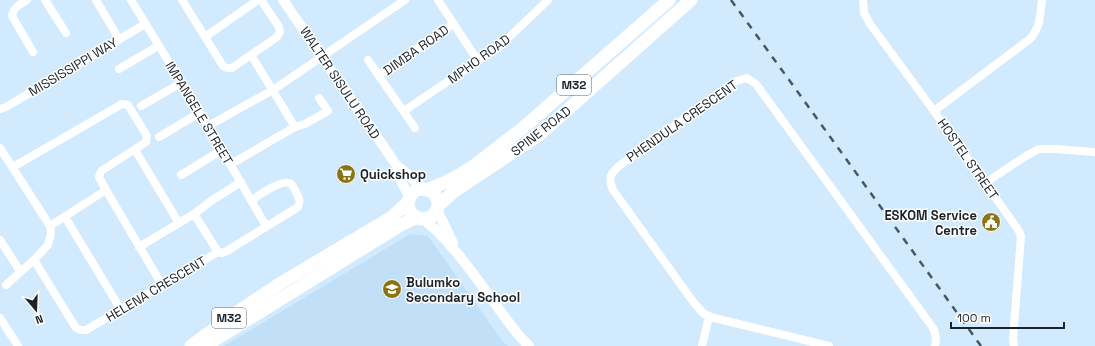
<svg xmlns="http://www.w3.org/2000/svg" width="1095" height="346" viewBox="0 0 1095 346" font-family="'Space Grotesk',sans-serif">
	<rect width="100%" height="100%" fill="#d2eafd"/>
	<polygon fill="#c1dff7" points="410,234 428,236 503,342 508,346 224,346"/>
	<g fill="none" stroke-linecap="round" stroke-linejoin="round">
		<g stroke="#fff" stroke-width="8">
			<path d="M27,0C21,4 13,7 12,16L33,52"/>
			<polyline points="45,0 66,33"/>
			<polyline points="96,0 119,39"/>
			<polyline points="131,0 208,126 266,226"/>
			<polyline points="182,0 223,66 227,68 232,68 277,37 280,32 279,27 261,0"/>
			<polyline points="438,0 478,61"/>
			<polyline points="863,0 864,13 870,24 934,111 1019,231 1021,236 1013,339 1014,346"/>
			<polyline points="205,37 258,0"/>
			<polyline points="251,55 295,127"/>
			<polyline points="368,60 415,128"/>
			<polyline points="119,69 158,46"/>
			<polyline points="379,75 453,24"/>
			<polyline points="141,106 181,83"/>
			<polyline points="0,109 6,107 145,24"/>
			<polyline points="404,111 500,46 548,0"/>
			<path d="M934,111L1030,39C1041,26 1040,16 1042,0"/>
			<polyline points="208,126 273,90 405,0"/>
			<polyline points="159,137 199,113"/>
			<polyline points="0,148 50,226 51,234 48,245 34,260 6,285"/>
			<polyline points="135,150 179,223"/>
			<polyline points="231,164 295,127 305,124 328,111 319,98"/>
			<polyline points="13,167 122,104 128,105 147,136 146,142 101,171 99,177 106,190 50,226"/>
			<polyline points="181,175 222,150"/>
			<polyline points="985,183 1026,156 1039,149 1056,149 1095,152"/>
			<polyline points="106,190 162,285"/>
			<polyline points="194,214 214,199 241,182"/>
			<polyline points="65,217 121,310"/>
			<polyline points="0,240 20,271"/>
			<path d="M218,252L222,253L227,251L298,207C301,201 299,197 296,192C295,190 293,186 291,184C283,178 259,195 252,200"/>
			<polyline points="34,260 76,328 80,330 86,330 218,252 194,214 139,247"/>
			<polyline points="0,318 18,346"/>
			<polyline points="702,346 709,317"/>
			<path d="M829,346L714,318L704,314L694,303L613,190C608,178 610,174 619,166L736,81L747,78L756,84L933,328C936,334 937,339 935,346"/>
		</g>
		<g stroke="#fff" stroke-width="10">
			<polyline points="283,0 397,166 409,175 422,189"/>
			<polyline points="397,166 401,181 410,198"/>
			<polyline points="437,210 453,243"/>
			<path d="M423,219C452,242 474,275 496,305C507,320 516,334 529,346"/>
		</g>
		<g stroke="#fff" stroke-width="13">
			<circle cx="423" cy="204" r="15"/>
			<polyline points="426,190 446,182 461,174 475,165 523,128 669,0"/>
			<polyline points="438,206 453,192 539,135 691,0"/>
			<polyline points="191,346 236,313 281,283 392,217 409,201"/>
			<polyline points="205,346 399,226 417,217"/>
		</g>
		<polyline stroke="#4a5661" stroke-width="2.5" stroke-dasharray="7 7" stroke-linecap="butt" points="731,0 792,84 981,346"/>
	</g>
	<defs>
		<g id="supermarket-disc" transform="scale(1)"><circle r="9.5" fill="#8b7316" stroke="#fff"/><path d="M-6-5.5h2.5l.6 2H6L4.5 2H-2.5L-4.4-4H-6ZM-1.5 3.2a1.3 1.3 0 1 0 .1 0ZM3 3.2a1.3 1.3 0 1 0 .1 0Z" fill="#fff"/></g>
		<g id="civic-disc" transform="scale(1)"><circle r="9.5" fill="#8b7316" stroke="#fff"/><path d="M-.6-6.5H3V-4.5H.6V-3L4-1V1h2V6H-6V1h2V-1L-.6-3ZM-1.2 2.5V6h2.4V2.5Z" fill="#fff"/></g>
		<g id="school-disc" transform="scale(1)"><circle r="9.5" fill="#8b7316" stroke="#fff"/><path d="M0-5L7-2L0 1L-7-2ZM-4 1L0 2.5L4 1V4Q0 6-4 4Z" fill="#fff"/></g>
	</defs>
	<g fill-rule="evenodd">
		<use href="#supermarket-disc" x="346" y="174"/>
		<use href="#civic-disc" x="991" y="222"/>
		<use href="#school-disc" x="392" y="289"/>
	</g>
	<g text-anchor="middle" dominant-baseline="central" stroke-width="3" stroke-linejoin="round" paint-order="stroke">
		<g fill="#fff" stroke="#5f656a" stroke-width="1">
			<rect x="557" y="75" width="34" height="20" rx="3"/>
			<rect x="212" y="308" width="34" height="20" rx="3"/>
		</g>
		<g font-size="12" font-weight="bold" fill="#1a232a">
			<text x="574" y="85">M32</text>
			<text x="229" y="318">M32</text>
		</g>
		<g font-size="13" fill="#1a232a" stroke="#fff">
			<text transform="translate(416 50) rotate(-35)">DIMBA ROAD</text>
			<text transform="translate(479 59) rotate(-36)">MPHO ROAD</text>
			<text transform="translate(73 67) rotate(-31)">MISSISSIPPI WAY</text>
			<text transform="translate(340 83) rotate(56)">WALTER SISULU ROAD</text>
			<text transform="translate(199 113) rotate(59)">IMPANGELE STREET</text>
			<text transform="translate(682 121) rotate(-35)">PHENDULA CRESCENT</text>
			<text transform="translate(541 131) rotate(-38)">SPINE ROAD</text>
			<text transform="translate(968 159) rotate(55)">HOSTEL STREET</text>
			<text transform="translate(156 289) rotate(-31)">HELENA CRESCENT</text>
		</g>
		<g font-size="13" font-weight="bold" fill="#1a232a" stroke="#fff" text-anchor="start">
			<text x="360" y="174">Quickshop</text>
			<text x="977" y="215" text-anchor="end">ESKOM Service<tspan x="977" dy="15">Centre</tspan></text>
			<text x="406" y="282">Bulumko<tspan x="406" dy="15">Secondary School</tspan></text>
		</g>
	</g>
	<g transform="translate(36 310) rotate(161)" stroke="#ffffff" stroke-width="3" paint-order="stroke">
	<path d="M0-3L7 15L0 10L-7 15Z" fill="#1a232a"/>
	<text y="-6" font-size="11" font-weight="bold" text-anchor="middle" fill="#1a232a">N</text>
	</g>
	<path d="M951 322v6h113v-6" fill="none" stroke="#1a232a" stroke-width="2"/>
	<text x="957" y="322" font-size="12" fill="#1a232a" stroke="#ffffff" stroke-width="3" paint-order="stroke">100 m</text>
</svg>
